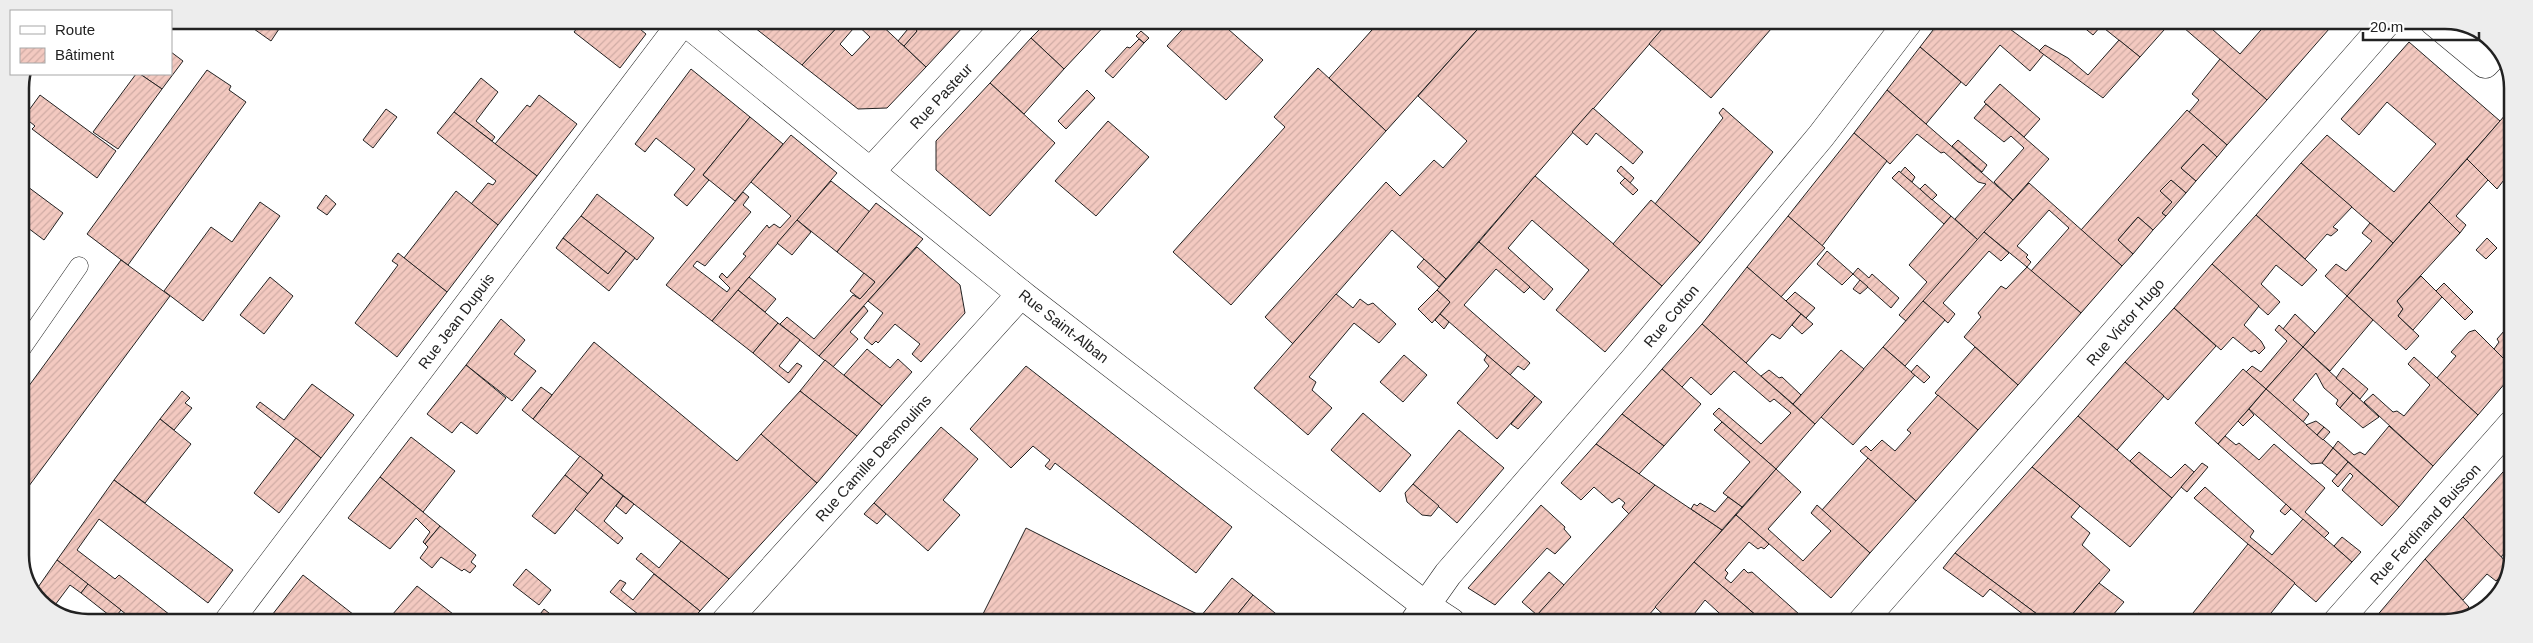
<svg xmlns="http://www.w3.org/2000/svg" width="2533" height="643" viewBox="0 0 2533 643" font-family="Arial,sans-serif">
	<defs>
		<pattern id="building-hatch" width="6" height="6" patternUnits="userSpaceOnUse" patternTransform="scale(1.25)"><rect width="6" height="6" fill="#f3c9c0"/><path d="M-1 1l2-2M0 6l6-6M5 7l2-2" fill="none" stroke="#d0aca5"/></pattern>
	</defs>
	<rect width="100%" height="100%" fill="#fff"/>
	<g fill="url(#building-hatch)" stroke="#222">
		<polygon points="249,20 285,20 271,41 247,24"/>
		<polygon points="583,20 629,20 646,34 620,68 574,32"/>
		<polygon points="745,20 825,22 844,20 802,65"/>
		<polygon points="844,20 853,29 840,44 852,56 870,37 852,20 876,20 926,67 887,108 858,109 802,65"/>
		<polygon points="914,20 956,20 963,27 926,67 904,46 917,31 911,24"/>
		<polygon points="1048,21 1109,21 1064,69 1031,38"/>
		<polygon points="1190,21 1219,21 1263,60 1226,100 1167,46"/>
		<polygon points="1380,21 1485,21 1386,131 1329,78"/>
		<polygon points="1485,21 1659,21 1665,26 1446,279 1392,230 1293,344 1265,317 1386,182 1400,196 1434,160 1443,168 1467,141 1418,96"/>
		<polygon points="1669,21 1778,21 1711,98 1649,44"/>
		<polygon points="1940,21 1999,21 2044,54 2030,71 2000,45 1966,86 1920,47"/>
		<polygon points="2076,21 2095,21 2101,26 2093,35"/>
		<polygon points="2095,21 2172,21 2140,57"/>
		<polygon points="2176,21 2203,21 2240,54 2267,23 2266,21 2336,21 2267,100"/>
		<polygon points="912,24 917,31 904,46 898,41"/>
		<polygon points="1141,31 1149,38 1144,43 1136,36"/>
		<polygon points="1031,38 1064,69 1024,114 990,83"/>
		<polygon points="1139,39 1144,43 1113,78 1105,71 1127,47 1130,48"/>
		<polygon points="2119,40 2140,57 2103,98 2039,51 2045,45 2068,58 2088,75"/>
		<polygon points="2409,42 2500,121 2393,243 2301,163 2327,135 2394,192 2436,144 2387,102 2359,135 2341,119"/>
		<polygon points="1920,47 1961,82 1926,124 1887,90"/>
		<polygon points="171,52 183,61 162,89 140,74 171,74"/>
		<polygon points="2220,59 2267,100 2227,145 2189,112 2199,100 2192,94"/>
		<polygon points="1318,68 1386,131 1231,305 1173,252 1285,127 1274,117"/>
		<polygon points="691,69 750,117 703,175 709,180 687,206 674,195 695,169 656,138 645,152 635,144"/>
		<polygon points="207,70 231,86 229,90 246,102 128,265 87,234"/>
		<polygon points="136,74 140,74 162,89 118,149 93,132"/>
		<polygon points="481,78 498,92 476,121 495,137 492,141 454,112"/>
		<polygon points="990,83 1055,143 990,216 936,170 936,141"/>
		<polygon points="2000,84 2040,119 2024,137 1984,102"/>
		<polygon points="1087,90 1095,98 1066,129 1058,121"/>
		<polygon points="1887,90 2013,200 1978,240 1955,219 1986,184 1978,182 1944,152 1941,153 1917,134 1890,164 1854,133"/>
		<polygon points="40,95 116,151 97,178 32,129 35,126 24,117"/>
		<polygon points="539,95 577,124 537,176 495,144 527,105 530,107"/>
		<polygon points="1986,104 2049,159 2013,200 1994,182 2024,148 2011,136 2004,142 1974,118"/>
		<polygon points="2513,106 2513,163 2504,173 2507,176 2497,189 2467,159"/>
		<polygon points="1593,108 1643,152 1633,164 1596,133 1587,145 1572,132"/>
		<polygon points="1723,108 1773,152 1700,243 1655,204 1723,118 1719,113"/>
		<polygon points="386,109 397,117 373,148 363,140"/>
		<polygon points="2187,110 2227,145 2217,157 2203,144 2181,168 2196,181 2186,193 2171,180 2160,191 2172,202 2162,213 2166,216 2153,230 2138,217 2118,240 2133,254 2122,266 2081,230"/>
		<polygon points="454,112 537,176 498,225 471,204 488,183 493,185 496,181 437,133"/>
		<polygon points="750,117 783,144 735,201 703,175"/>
		<polygon points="1108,121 1149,157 1096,216 1055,181"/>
		<polygon points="1854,133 1887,161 1822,246 1788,216"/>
		<polygon points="791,135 837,173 712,321 666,285 743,192 749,197 743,205 751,212 705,266 697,261 693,266 727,292 730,288 719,277 722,273 727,278 746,256 743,254 767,225 769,228 774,224 780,228 791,216 751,182"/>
		<polygon points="1958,140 1987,165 1982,172 1952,146"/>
		<polygon points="2203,144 2217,157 2196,181 2181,168"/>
		<polygon points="2467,159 2488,180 2456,216 2466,225 2460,233 2429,202"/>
		<polygon points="2301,163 2352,207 2333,227 2338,230 2331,236 2327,234 2305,259 2256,215"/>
		<polygon points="1621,166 1634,178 1630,183 1617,171"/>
		<polygon points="1905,167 1915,177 1912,182 1900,173"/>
		<polygon points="1899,171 1951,216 1944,224 1892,178"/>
		<polygon points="1535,176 1662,286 1605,352 1556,310 1589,270 1532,220 1508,248 1553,289 1544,300 1479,242"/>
		<polygon points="1625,178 1638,190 1633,195 1620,183"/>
		<polygon points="2171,180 2186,193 2166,216 2162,213 2172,202 2160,191"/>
		<polygon points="20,181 63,213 44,240 20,222"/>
		<polygon points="831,181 870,212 837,252 797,220"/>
		<polygon points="2029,183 2122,266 2081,313 2031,271 2069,228 2049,210 2017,246 2028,255 2026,257 2031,262 2027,267 1984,232"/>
		<polygon points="1925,184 1937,195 1932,200 1920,189"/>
		<polygon points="456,191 498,225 447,292 404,258"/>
		<polygon points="597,194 654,238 637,260 581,216"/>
		<polygon points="326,195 336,204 327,215 317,208"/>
		<polygon points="1651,200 1700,243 1662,286 1613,244"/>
		<polygon points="260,202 280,216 203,321 164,291 211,227 232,242"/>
		<polygon points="2429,202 2460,233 2397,301 2403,309 2398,316 2419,336 2406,350 2347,296"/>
		<polygon points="876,203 923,239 819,356 780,324 787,317 814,339 853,295 860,299 875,282 837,252"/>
		<polygon points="2256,215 2317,270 2302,286 2276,265 2261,284 2280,302 2268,315 2212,264"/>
		<polygon points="581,216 626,251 608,274 563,238"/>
		<polygon points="1788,216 1825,248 1781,297 1747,267"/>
		<polygon points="1951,216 1978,240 1906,321 1899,315 1927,282 1909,265"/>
		<polygon points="2138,217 2153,230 2133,254 2118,240"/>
		<polygon points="797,220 811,232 792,255 777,243"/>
		<polygon points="2370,223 2393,243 2347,296 2325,276 2336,264 2346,271 2372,241 2362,233"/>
		<polygon points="1984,232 2009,253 2001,261 1989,251 1943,303 1955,314 1948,323 1923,301"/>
		<polygon points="563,238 608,274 626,251 635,258 609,291 556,248"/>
		<polygon points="2487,238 2497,248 2486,259 2476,250"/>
		<polygon points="1479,242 1530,287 1524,293 1496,269 1464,305 1530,363 1524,370 1518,366 1510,375 1440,314 1450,302 1437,290"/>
		<polygon points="917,247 960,285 965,313 921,362 912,354 920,344 895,324 878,343 876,341 872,345 864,338 883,313 868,301"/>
		<polygon points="1827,251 1853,274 1842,285 1817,264"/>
		<polygon points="398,253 447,292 397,357 355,323 398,265 392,261"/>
		<polygon points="1424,259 1446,279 1439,287 1417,267"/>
		<polygon points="121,260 170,296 20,498 20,398"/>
		<polygon points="2212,264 2259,306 2244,325 2261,341 2265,348 2259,354 2255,350 2251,352 2233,337 2221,350 2174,308"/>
		<polygon points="1747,267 1801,314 1780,339 1772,334 1746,363 1702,324"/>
		<polygon points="2027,267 2081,313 2018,385 1964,337 1981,317 1978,313 2001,286 2006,289"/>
		<polygon points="1858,268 1869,278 1872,274 1899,298 1891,308 1853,274"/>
		<polygon points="864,273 875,282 860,299 850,291"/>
		<polygon points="2421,276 2442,297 2413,330 2398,316 2403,309 2397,301"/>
		<polygon points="270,277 293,296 264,334 240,315"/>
		<polygon points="749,277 776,299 765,312 738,290"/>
		<polygon points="1860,280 1868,287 1860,294 1853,289"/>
		<polygon points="2444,283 2473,312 2465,320 2436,291"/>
		<polygon points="738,290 778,323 753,353 712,321"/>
		<polygon points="1437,290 1450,302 1432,323 1418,309"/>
		<polygon points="1795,292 1815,308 1806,318 1786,301"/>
		<polygon points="1336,294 1353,308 1360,299 1368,305 1373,303 1396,324 1379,343 1354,323 1309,377 1316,382 1312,390 1332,408 1308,435 1254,388"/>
		<polygon points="2347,296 2373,320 2330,371 2303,347"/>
		<polygon points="1923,301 1945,320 1905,366 1883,347"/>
		<polygon points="864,306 868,311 850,332 858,339 833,367 819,356"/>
		<polygon points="2174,308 2216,346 2168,400 2125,362"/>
		<polygon points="1440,314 1449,322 1444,329 1435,320"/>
		<polygon points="1801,314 1813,324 1802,334 1792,325"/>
		<polygon points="2295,314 2315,333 2303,347 2283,329"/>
		<polygon points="501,319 525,340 514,354 536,371 512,401 466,365"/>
		<polygon points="2512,322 2512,367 2494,349 2499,342 2497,339"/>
		<polygon points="778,323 800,340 779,366 788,373 797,363 802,366 789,383 753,353"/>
		<polygon points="1702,324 1815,424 1776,469 1713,414 1719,408 1761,444 1791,413 1774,399 1770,402 1734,371 1711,395 1691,377 1682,387 1662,369"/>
		<polygon points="2279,325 2303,347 2266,389 2246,372 2252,366 2261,372 2287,341 2275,330"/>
		<polygon points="2475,330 2512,367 2512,375 2478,415 2437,378 2456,356 2451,352 2469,332"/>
		<polygon points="594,342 737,461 761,434 817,483 729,579 601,478 603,475 533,419"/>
		<polygon points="1883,347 1915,375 1853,445 1821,417"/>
		<polygon points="1975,347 2018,385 1978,430 1935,393"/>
		<polygon points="2303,347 2353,393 2340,408 2336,404 2338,400 2324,388 2316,373 2293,400 2309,414 2303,422 2266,389"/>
		<polygon points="867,349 890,368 898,359 912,372 882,406 844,375"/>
		<polygon points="1841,350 1864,369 1815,424 1793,404"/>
		<polygon points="1404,355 1427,375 1403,402 1380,382"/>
		<polygon points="1487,355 1535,396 1497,439 1457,403 1489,366 1484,360"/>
		<polygon points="2414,357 2478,415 2433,466 2364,402 2373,394 2393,412 2397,411 2404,416 2430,385 2408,364"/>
		<polygon points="825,360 882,406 857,436 800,391"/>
		<polygon points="2125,362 2164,396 2117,450 2078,416"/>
		<polygon points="466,365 506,398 477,434 461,422 452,433 427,414"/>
		<polygon points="1917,365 1930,377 1924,383 1911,372"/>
		<polygon points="1026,366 1232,527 1196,573 1055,463 1050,470 1045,466 1050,460 1033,446 1011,468 970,429"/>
		<polygon points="2343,368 2368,389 2360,399 2336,378"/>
		<polygon points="1662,369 1701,404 1664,446 1622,414"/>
		<polygon points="2243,369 2266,389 2218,444 2195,423"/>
		<polygon points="1769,370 1779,378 1782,377 1801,395 1793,404 1761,376"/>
		<polygon points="312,384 354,415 321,458 256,407 260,402 284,420"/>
		<polygon points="541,387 552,395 533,419 522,410"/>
		<polygon points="2266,389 2333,448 2322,463 2311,464 2249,409"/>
		<polygon points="182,391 190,398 185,403 192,408 174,430 160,419"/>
		<polygon points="800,391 857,436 817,483 761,434"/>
		<polygon points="2353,393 2379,417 2363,428 2340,408"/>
		<polygon points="1938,395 1978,430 1916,501 1860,451 1866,446 1871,451 1882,440 1895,451 1911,433 1907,430"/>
		<polygon points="1535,396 1542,402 1518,429 1511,424"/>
		<polygon points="2249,409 2254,415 2243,426 2238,421"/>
		<polygon points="1363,413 1411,455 1380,492 1331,450"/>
		<polygon points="1622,414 1664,446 1639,474 1596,444"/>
		<polygon points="2078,416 2172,498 2130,547 2032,467"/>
		<polygon points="160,419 191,444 145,503 114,480"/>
		<polygon points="2316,421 2324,427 2317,435 2306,425"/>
		<polygon points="1722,422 1776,469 1742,507 1723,493 1750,462 1714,430"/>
		<polygon points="2389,426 2433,466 2399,507 2333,448 2338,441 2354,455 2360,452 2365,455"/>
		<polygon points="941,427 978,459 943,500 960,515 928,551 874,503"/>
		<polygon points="2324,427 2330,432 2323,440 2317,435"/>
		<polygon points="1459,430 1504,468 1457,523 1413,484"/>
		<polygon points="2225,436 2236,445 2239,443 2259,460 2274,444 2325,488 2305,512 2329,533 2324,538 2218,444"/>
		<polygon points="411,437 455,471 423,512 380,477"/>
		<polygon points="296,438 321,458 279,513 254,493"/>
		<polygon points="1596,444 1655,485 1629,514 1622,507 1625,503 1619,498 1612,503 1594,487 1581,500 1561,483"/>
		<polygon points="2333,448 2348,462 2337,475 2322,463"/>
		<polygon points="2139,452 2171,478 2185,464 2194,472 2172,498 2130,461"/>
		<polygon points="580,456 603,475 588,494 565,475"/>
		<polygon points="1868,458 1916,501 1870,553 1822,510"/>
		<polygon points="2348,462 2399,507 2382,526 2342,490 2353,476 2350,473 2338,487 2332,481"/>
		<polygon points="2512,462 2512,481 2503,472"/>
		<polygon points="2202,463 2208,467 2187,492 2181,487"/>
		<polygon points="2032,467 2080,506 2071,517 2090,533 2082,545 2110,570 2065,623 2049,623 1955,553"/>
		<polygon points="1776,469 1801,492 1768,529 1803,561 1831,531 1811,513 1817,505 1870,553 1831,598 1736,515"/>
		<polygon points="2503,472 2512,481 2512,544 2501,557 2463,517"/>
		<polygon points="565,475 588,494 555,534 532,516"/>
		<polygon points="380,477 440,526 425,544 423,542 430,532 416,518 390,549 348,518"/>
		<polygon points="601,478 623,496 604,521 623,538 618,544 575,509"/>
		<polygon points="114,480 233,570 208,603 99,519 77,550 115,579 119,575 179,622 136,622 57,560"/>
		<polygon points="1413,484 1439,506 1431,516 1422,515 1407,502 1405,493"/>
		<polygon points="1655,485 1722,530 1642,623 1530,622"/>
		<polygon points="2205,487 2254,531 2250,537 2272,555 2303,519 2352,562 2316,602 2194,498"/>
		<polygon points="623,496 634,504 626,514 616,506"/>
		<polygon points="1728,497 1742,507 1722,530 1691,509 1694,504 1697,506 1700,503 1715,512"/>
		<polygon points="874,503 886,514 877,524 864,514"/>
		<polygon points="2286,504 2291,509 2285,515 2280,511"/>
		<polygon points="1541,505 1565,527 1564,529 1571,537 1555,554 1547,548 1495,605 1468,588"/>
		<polygon points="1736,515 1769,544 1764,549 1761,547 1758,549 1749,542 1725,570 1728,573 1725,578 1731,583 1744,569 1748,573 1752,572 1809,623 1765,623 1694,562"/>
		<polygon points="2463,517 2510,566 2496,581 2487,574 2463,600 2425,559"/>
		<polygon points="440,526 476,555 471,562 476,566 470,573 464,569 462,571 441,557 432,568 420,558 428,547 425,544"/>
		<polygon points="1026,528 1201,616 1213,622 979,622"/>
		<polygon points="2342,537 2361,552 2352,562 2334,546"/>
		<polygon points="681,541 729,579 700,611 636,559 641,553 659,568"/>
		<polygon points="2248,544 2295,583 2263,623 2185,623"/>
		<polygon points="1955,553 2049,623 2031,623 2032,621 1990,589 1983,597 1943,568"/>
		<polygon points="2425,559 2469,607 2458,618 2446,623 2380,623 2375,618"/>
		<polygon points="57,560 88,584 81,593 70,585 52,609 37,600 34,593"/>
		<polygon points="1694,562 1765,623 1730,623 1705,600 1687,623 1672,623 1655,607"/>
		<polygon points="526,569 551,590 539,605 513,585"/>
		<polygon points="1549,572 1564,585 1537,615 1522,602"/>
		<polygon points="654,574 700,611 690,622 648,622 610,592 620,580 626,583 621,590 633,600"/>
		<polygon points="303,575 363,622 272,622 269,619"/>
		<polygon points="1232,578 1253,595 1231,622 1213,622 1201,616"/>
		<polygon points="2099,583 2124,602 2106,623 2065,623"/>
		<polygon points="88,584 121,610 114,619 81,593"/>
		<polygon points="417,586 453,614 447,622 386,622"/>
		<polygon points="1253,595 1286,622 1231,622"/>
		<polygon points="544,609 560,622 534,622"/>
		<polygon points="2138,613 2151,623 2131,623"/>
	</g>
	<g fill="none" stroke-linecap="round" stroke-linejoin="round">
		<g stroke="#222" stroke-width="19">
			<polyline id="service" points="20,351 79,266"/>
		</g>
		<g stroke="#222" stroke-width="29">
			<g id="minor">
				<polyline points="2433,21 2485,64 2499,49"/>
				<polyline points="871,171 1010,21"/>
				<polyline points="228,622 684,20"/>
				<polyline points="725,622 1021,294"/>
				<polyline points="1414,622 1448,574 1633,361 1821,136 1909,21"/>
				<polyline points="1861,623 2388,21"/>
				<polyline points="2336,623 2512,424"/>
			</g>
		</g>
		<g stroke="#222" stroke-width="29">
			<polyline id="tertiary" points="683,20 1021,294 1425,605 1451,622"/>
		</g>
		<use href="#service" stroke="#fff" stroke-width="18"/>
		<use href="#minor" stroke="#fff" stroke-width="28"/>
		<use href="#tertiary" stroke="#fff" stroke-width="28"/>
	</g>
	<g text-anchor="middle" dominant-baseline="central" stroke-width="4" stroke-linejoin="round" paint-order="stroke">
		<g font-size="15" fill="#222" stroke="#fff">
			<text transform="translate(941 96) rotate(-47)">Rue Pasteur</text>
			<text transform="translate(1671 316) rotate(-50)">Rue Cotton</text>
			<text transform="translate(456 321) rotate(-53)">Rue Jean Dupuis</text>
			<text transform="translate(2125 322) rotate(-49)">Rue Victor Hugo</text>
			<text transform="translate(1064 326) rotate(38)">Rue Saint-Alban</text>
			<text transform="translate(873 458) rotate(-48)">Rue Camille Desmoulins</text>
			<text transform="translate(2425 524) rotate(-48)">Rue Ferdinand Buisson</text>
		</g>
	</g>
	<path d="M0 0H2533V643H0ZM88 29H2445A59 59 0 0 1 2504 88V555A59 59 0 0 1 2445 614H88A59 59 0 0 1 29 555V88A59 59 0 0 1 88 29Z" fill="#ededed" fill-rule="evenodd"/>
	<path fill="none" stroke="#222" stroke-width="2.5" d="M88 29H2445A59 59 0 0 1 2504 88V555A59 59 0 0 1 2445 614H88A59 59 0 0 1 29 555V88A59 59 0 0 1 88 29Z"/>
	<rect x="10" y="10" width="162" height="65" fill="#ffffff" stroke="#a7a7a7"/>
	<rect x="20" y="26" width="25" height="8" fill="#ffffff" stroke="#a7a7a7"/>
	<text x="55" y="35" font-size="15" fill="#222222">Route</text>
	<rect x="20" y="48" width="25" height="15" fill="url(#building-hatch)" stroke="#a7a7a7"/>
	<text x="55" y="60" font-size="15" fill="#222222">Bâtiment</text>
	<path d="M2363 32v8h116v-8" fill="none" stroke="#222222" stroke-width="2.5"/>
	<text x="2370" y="32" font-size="15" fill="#222222" stroke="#ffffff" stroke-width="4" paint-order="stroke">20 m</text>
</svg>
